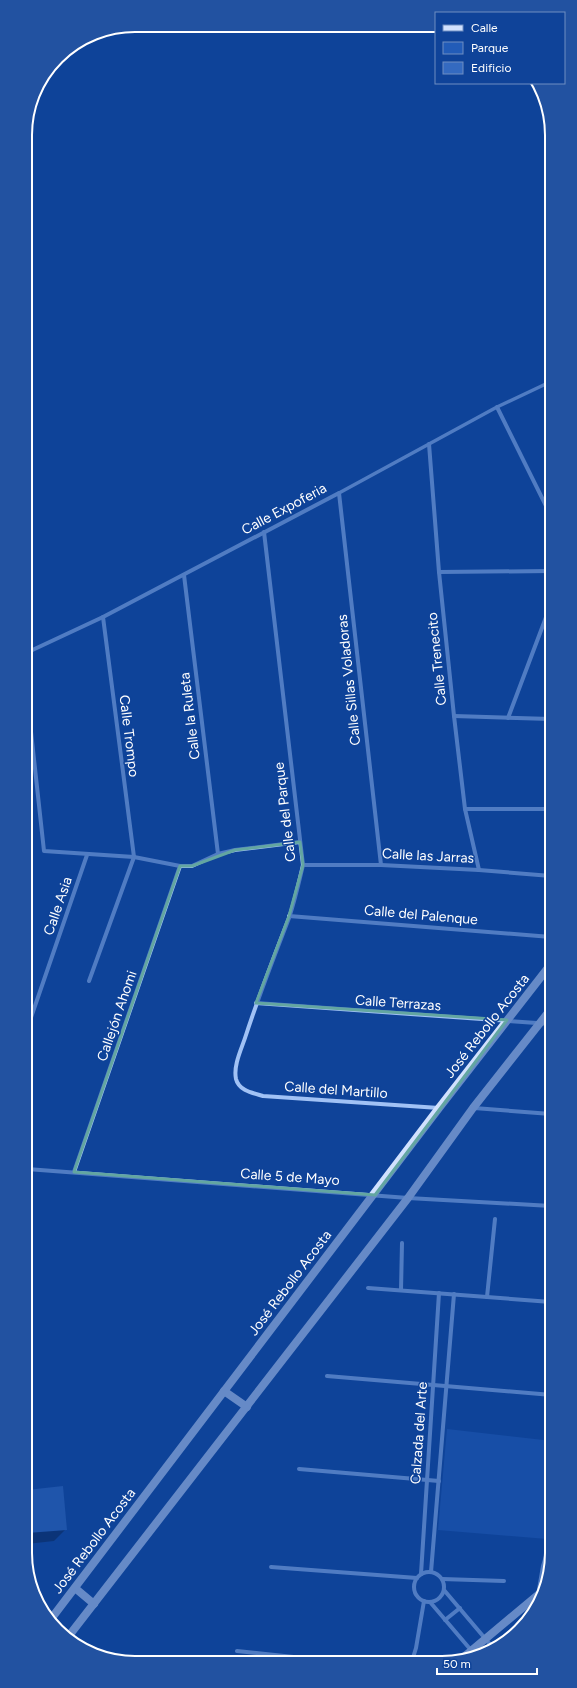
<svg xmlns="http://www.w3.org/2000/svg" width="577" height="1688" viewBox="0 0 577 1688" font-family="Figtree,sans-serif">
	<rect width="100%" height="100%" fill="#0f4399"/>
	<polygon fill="#225cb8" points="447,1429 552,1441 552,1524 547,1539 438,1530"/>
	<polygon fill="#0007" points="27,1491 66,1529 54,1541 27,1544"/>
	<polygon fill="#346ac0" points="63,1486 67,1530 27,1533 27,1490"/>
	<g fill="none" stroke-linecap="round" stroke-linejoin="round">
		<polyline stroke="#a1c2f5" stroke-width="3.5" points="339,493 497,407 550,382"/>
		<g stroke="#a1c2f5" stroke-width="4">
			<polyline points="497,407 550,514"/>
			<polyline points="429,444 439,572 454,716 465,809 479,870"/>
			<path d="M264,532L303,865C299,882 295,900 289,918C274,957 259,995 246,1035C242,1048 233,1065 236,1079C239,1091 253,1093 263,1096L439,1108"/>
			<polyline points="439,572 550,571"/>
			<polyline points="184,575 218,854"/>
			<polyline points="26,653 103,617 339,493 381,865"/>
			<polyline points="26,686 44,851 134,857 180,866 192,866 218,854 235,850 300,842"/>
			<polyline points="454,716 551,719"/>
			<polyline points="508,718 551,604"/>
			<polyline points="465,809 551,809"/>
			<polyline points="303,865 381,865 479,870 551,876"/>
			<polyline points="289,916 551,937"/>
			<polyline points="89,981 134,857 103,617"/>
			<polyline points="256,1003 551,1024"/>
			<polyline points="26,1032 87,855"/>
			<polyline points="474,1108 551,1114"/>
			<polyline points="27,1169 408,1198 551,1206"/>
			<polyline points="74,1172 180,866"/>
			<polyline points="368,1288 551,1302"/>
			<polyline points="401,1290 402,1243"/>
			<polyline points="487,1297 495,1219"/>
			<polyline points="327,1376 552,1395"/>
			<polyline points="299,1469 439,1481"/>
			<polyline points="271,1567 417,1578"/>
			<polyline points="431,1572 454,1294"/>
			<circle cx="429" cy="1587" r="15"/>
			<polyline points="421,1574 439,1293"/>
			<polyline points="442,1579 504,1581"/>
			<polyline points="444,1590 494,1649"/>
			<polyline points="541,1600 538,1595 543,1566 552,1536"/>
			<polyline points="430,1602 476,1656"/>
			<polyline points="445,1620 460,1608"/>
			<polyline points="237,1651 331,1661"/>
			<polyline points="412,1661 416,1648 424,1601"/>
		</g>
		<g stroke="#d1e1fe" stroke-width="8">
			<polyline points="224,1391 247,1407"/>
			<polyline points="75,1588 94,1604"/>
			<polyline points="51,1619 439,1108 551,964"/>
			<polyline points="68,1637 408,1198 473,1108 551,1009"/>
			<polyline points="459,1661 545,1589"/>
		</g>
	</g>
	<path d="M0 0H577V1688H0ZM300,842L303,865L289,916L256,1003L507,1020L375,1195L74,1172L180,866H192L235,850Z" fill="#0f4399" fill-opacity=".55" fill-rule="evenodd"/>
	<path fill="none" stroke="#63a6a1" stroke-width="3" stroke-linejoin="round" d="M300,842L303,865L289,916L256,1003L507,1020L375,1195L74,1172L180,866H192L235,850Z"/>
	<g text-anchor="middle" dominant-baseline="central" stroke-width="3" stroke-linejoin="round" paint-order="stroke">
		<g font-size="14" fill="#fff" stroke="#0f4399">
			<text transform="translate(284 509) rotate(-28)">Calle Expoferia</text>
			<text transform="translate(437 659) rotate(-96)">Calle Trenecito</text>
			<text transform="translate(349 680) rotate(-96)">Calle Sillas Voladoras</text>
			<text transform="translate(190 716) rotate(-97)">Calle la Ruleta</text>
			<text transform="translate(129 736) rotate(83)">Calle Trompo</text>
			<text transform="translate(285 812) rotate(-97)">Calle del Parque</text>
			<text transform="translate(428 856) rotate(3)">Calle las Jarras</text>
			<text transform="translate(58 906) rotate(-71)">Calle Asia</text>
			<text transform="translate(421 915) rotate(5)">Calle del Palenque</text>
			<text transform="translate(398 1003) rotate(4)">Calle Terrazas</text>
			<text transform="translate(117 1016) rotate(-71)">Callejón Ahomi</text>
			<text transform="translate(487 1026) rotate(-52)">José Rebollo Acosta</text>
			<text transform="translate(336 1090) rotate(4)">Calle del Martillo</text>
			<text transform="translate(290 1177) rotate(4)">Calle 5 de Mayo</text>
			<text transform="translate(290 1283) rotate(-53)">José Rebollo Acosta</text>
			<text transform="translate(419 1433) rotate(-86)">Calzada del Arte</text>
			<text transform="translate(94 1541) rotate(-53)">José Rebollo Acosta</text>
		</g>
	</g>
	<path d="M0 0H577V1688H0ZM135 32H442A103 103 0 0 1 545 135V1553A103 103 0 0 1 442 1656H135A103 103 0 0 1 32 1553V135A103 103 0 0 1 135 32Z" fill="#2252a1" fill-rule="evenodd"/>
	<path fill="none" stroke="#fff" stroke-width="2" d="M135 32H442A103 103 0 0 1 545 135V1553A103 103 0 0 1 442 1656H135A103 103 0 0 1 32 1553V135A103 103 0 0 1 135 32Z"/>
	<rect x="435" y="12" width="130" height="72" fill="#0f4399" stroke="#6f8ec2"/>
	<rect x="443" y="25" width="20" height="6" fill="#d1e1fe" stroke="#6f8ec2"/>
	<text x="471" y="32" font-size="12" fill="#ffffff">Calle</text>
	<rect x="443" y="42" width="20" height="12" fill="#225cb8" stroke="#6f8ec2"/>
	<text x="471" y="52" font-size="12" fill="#ffffff">Parque</text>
	<rect x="443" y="62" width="20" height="12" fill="#346ac0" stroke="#6f8ec2"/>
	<text x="471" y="72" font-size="12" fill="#ffffff">Edificio</text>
	<path d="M437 1668v6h100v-6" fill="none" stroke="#ffffff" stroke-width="2"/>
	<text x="443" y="1668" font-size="12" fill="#ffffff" stroke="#0f4399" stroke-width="3" paint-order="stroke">50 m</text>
</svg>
